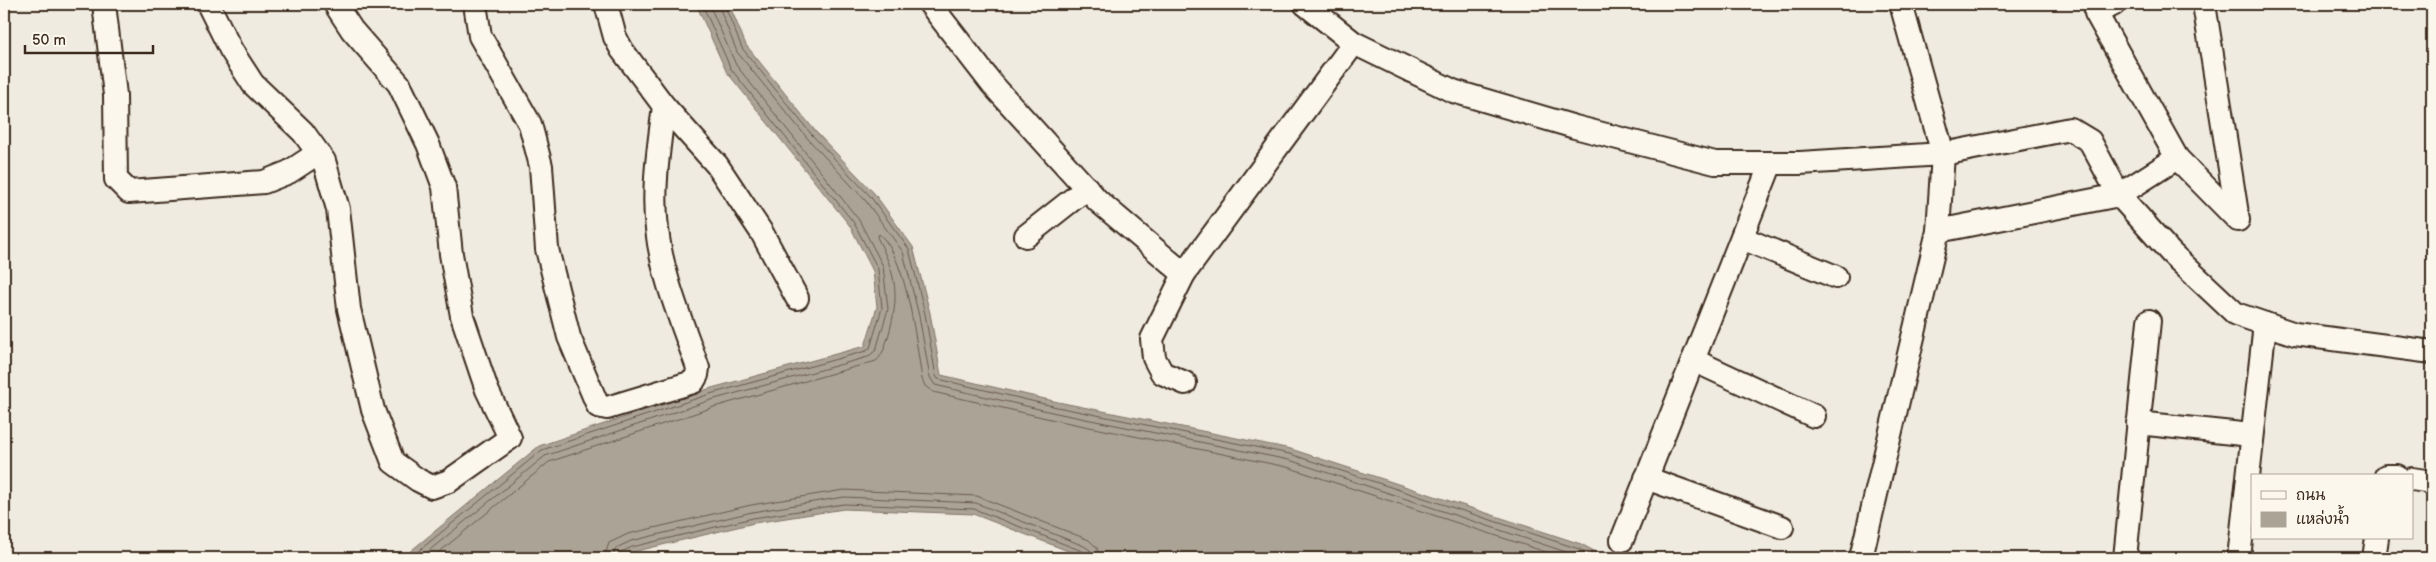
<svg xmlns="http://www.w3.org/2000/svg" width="2436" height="562" viewBox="0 0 2436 562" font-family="'Balsamiq Sans','Playpen Sans Thai',sans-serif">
	<rect width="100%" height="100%" fill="#f0ebe0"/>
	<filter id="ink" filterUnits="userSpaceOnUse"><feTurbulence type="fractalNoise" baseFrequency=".02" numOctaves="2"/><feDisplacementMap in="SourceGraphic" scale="10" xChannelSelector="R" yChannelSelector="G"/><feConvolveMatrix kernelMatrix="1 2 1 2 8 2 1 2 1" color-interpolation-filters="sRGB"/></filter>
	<g filter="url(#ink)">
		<polygon fill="#aca397" stroke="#7f7367" points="696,4 729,4 746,45 816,132 874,193 913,247 930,313 941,375 1058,402 1291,449 1581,544 1607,558 1086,558 973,514 844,509 754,523 633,552 618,558 402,558 539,446 708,389 865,346 877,307 873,271 850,226 726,71"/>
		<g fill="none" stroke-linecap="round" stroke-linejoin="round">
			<g stroke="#685a4e" stroke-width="1">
				<polyline points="718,4 737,52 808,139 865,200 903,252 919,316 930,377 935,385 1056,413 1289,460 1584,558"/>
				<polyline points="724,4 742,48 812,135 870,196 909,249 925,314 936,376 938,379 1057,407 1290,454 1579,549 1597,558"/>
				<polyline points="410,558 542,450 710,394 866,351 870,348 882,308 878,269 854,223 731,69 702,4"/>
				<polyline points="420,558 545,456 711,400 868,357 876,350 888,309 883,266 859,220 736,65 709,4"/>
				<path d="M432,558L549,462L714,407L876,361C883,355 885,346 888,337C900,296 897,276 877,237L879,234C907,257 916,342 922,379L925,386L933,392L1055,420L1287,467L1564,558"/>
				<polyline points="604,558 609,543 628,534 751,505 844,490 977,496 1089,540 1097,548 1099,558"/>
				<polyline points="612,558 616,548 631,541 752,512 844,497 976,503 1084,546 1090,550 1092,558"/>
				<polyline points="618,558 621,552 632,547 753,518 844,504 974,509 1082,551 1085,558"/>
			</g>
			<g stroke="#3b2a1e" stroke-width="26">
				<g id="minor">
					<polyline points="104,4 115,95 116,179 129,192 264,182 289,172 318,153"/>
					<polyline points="208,4 231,50 253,84 303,132 324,161 338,209 349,309 373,410 393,462 418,480 432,487 449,481 510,438 487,390 462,316 451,254 444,187 428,144 399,84 352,30 335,4"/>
					<path d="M475,4L480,36L530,124L541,166L547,249L569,337L598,406L607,408L693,382L697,375L698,368C682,322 662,277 657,229C652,189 659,146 664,106"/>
					<polyline points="606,4 615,37 622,50 664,106 717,165 762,233 797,298"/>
					<polyline points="930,4 992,84 1098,201 1184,274 1152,339 1154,358 1162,373 1185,383"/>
					<polyline points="1305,4 1354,43 1453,91 1575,127 1715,163 1800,163 1943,154 2070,129 2090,141 2119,195 2171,253 2236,314 2295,334 2432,352"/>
					<polyline points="2114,4 2096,13 2177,158 2238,220 2204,4"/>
					<polyline points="1938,231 2119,195 2177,158"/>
					<polyline points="1026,236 1087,188"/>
					<polyline points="1742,238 1836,277"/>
					<polyline points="1184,274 1354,43"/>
					<polyline points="1693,360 1814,416"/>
					<polyline points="2138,423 2251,435"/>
					<polyline points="2386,476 2397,476"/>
					<polyline points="1646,478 1782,527"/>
					<polyline points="2412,479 2432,482"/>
					<polyline points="1622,540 1771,163"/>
					<polyline points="1861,558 1938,231 1943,154 1901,4"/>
					<polyline points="2125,558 2149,321"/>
					<polyline points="2239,558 2265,324"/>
					<polyline points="2374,558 2377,538"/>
				</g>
			</g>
			<use href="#minor" stroke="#fbf7ec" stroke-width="22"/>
		</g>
	</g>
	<rect width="2436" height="562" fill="none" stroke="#fbf7ec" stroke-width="20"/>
	<rect x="10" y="10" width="2416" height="542" fill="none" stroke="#3b2a1e" stroke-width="2" filter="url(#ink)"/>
	<rect x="2251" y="474" width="162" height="65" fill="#fbf7ec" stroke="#aea59a"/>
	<rect x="2261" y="491" width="25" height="8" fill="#fbf7ec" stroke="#aea59a"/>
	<text x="2296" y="500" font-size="15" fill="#3b2a1e">ถนน</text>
	<rect x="2261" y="512" width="25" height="15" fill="#aca397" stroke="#aea59a"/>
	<text x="2296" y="524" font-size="15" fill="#3b2a1e">แหล่งน้ำ</text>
	<path d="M25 45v8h128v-8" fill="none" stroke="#3b2a1e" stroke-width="2.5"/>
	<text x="32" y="45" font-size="15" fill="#3b2a1e" stroke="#fbf7ec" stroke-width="4" paint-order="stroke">50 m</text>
</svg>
